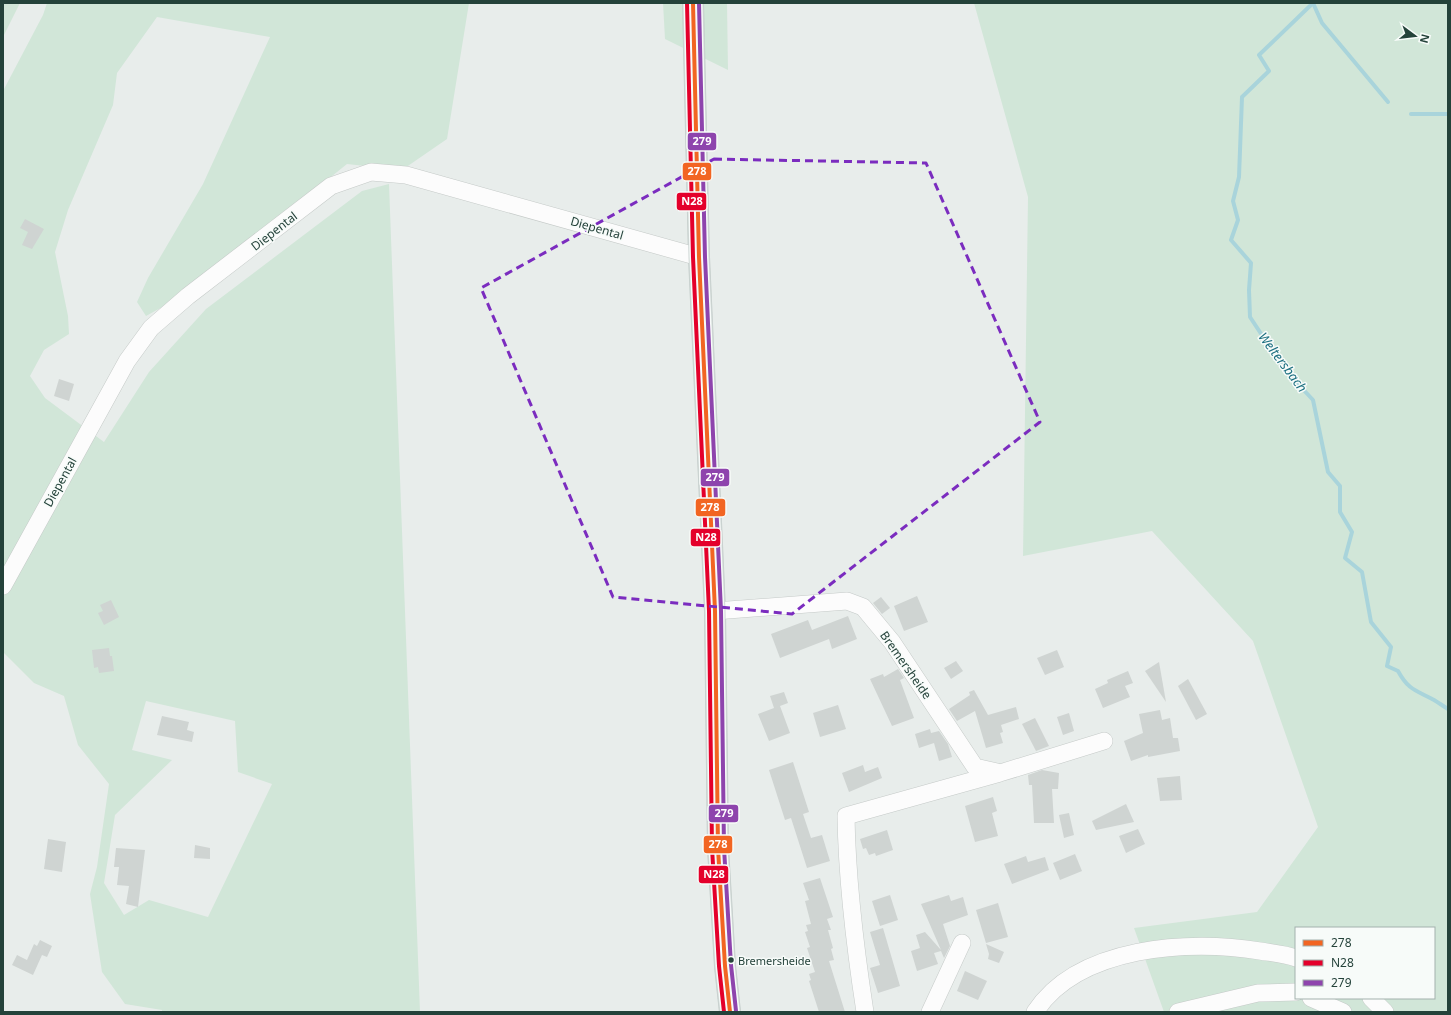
<svg xmlns="http://www.w3.org/2000/svg" width="1451" height="1015" viewBox="0 0 1451 1015" font-family="'Noto Sans',sans-serif">
	<rect width="100%" height="100%" fill="#e8edeb"/>
	<g fill="#d1e6d8" fill-rule="evenodd">
		<polygon points="3,3 20,3 3,37"/>
		<path d="M47,3H469L447,139L402,170L347,164L184,295L146,316L137,302L148,278L203,184L270,37L157,17L117,73L113,105L68,210L55,252L68,316L69,334L44,350L30,376L45,398L104,442L149,372L206,309L362,191L389,184L420,1012H162V1010L125,1004L102,972L90,894L97,867L109,784L78,745L64,696L34,683L3,652V91L43,15ZM146,701L235,721L238,772L272,784L208,917L149,900L124,915L104,883L115,815L172,760L132,750Z"/>
		<polygon points="663,3 727,3 728,70 665,39"/>
		<path d="M974,3H1448V1012H1164L1134,928L1257,912L1318,827L1253,641L1152,531L1023,556L1028,197ZM1296,928H1434V998H1296Z"/>
	</g>
	<g fill="none" stroke-linecap="round" stroke-linejoin="round">
		<g stroke="#a9d4db" stroke-width="4">
			<path d="M1313,3L1259,55L1269,71L1242,97L1239,177L1233,201L1238,220L1231,240L1251,263L1249,290L1250,317L1285,370L1313,400L1328,472L1340,486V512L1352,532L1345,558L1362,572L1371,622L1391,647L1387,666L1398,671C1409,691 1416,690 1434,700C1439,703 1443,706 1448,709"/>
			<polyline points="1313,3 1322,23 1388,102"/>
			<polyline points="1411,114 1448,114"/>
		</g>
	</g>
	<g fill="#cfd4d2">
		<polygon points="25,219 44,229 32,249 22,245 28,232 20,228"/>
		<polygon points="59,379 74,384 69,401 54,396"/>
		<polygon points="917,596 928,622 904,631 894,606"/>
		<polygon points="881,597 890,608 882,614 873,603"/>
		<polygon points="111,600 119,617 104,625 98,613 103,611 100,605"/>
		<polygon points="848,616 857,639 832,649 829,639 780,658 771,634 808,620 812,630"/>
		<polygon points="109,648 110,656 112,656 114,671 99,673 98,667 94,668 92,650"/>
		<polygon points="1057,650 1064,667 1045,675 1037,658"/>
		<polygon points="956,661 963,671 951,679 944,668"/>
		<polygon points="1159,662 1166,702 1145,671"/>
		<polygon points="898,669 904,678 900,680 914,718 892,726 870,679 883,674 884,677"/>
		<polygon points="1128,671 1133,683 1125,686 1130,697 1103,708 1095,689 1108,683 1107,680"/>
		<polygon points="1188,679 1207,714 1196,720 1178,686"/>
		<polygon points="974,690 988,715 1016,707 1019,719 1001,725 1003,732 1000,733 1003,743 986,748 975,711 957,721 949,709 970,695 969,692"/>
		<polygon points="784,692 788,703 780,706 790,733 769,741 758,714 774,708 770,696"/>
		<polygon points="838,705 846,729 820,737 813,713"/>
		<polygon points="1160,710 1162,720 1170,718 1173,738 1178,738 1180,751 1148,757 1148,755 1131,761 1124,741 1143,733 1139,714"/>
		<polygon points="1069,713 1074,731 1063,735 1057,717"/>
		<polygon points="162,716 189,722 187,730 194,732 192,742 157,735"/>
		<polygon points="1035,718 1049,746 1036,751 1022,724"/>
		<polygon points="930,729 931,733 939,731 948,744 952,757 939,761 934,743 919,748 915,734"/>
		<polygon points="793,762 809,812 803,814 811,838 822,835 830,861 807,868 791,818 785,820 769,770"/>
		<polygon points="863,765 865,772 878,767 882,778 849,792 842,773"/>
		<polygon points="1042,770 1059,773 1058,789 1052,789 1054,823 1034,823 1032,785 1029,785 1028,775"/>
		<polygon points="1180,776 1182,800 1160,801 1157,778"/>
		<polygon points="993,797 997,811 992,813 998,836 975,842 965,806"/>
		<polygon points="1126,804 1134,822 1096,830 1092,821"/>
		<polygon points="1069,813 1074,835 1064,838 1059,815"/>
		<polygon points="1138,829 1145,844 1126,853 1119,836"/>
		<polygon points="887,830 893,850 876,856 875,853 869,855 866,848 863,849 860,839"/>
		<polygon points="48,839 66,842 62,872 44,869"/>
		<polygon points="195,845 210,848 210,859 194,858"/>
		<polygon points="116,848 145,850 138,907 126,904 129,886 117,885 119,867 114,867"/>
		<polygon points="1075,854 1082,871 1060,880 1053,863"/>
		<polygon points="1026,856 1028,862 1045,857 1049,870 1012,884 1004,864"/>
		<polygon points="820,878 833,917 827,919 831,930 828,930 833,948 831,949 834,960 829,961 845,1012 819,1012 809,981 811,980 809,974 815,972 807,948 810,947 805,932 808,931 806,925 811,924 805,901 809,900 803,883"/>
		<polygon points="890,895 898,920 880,926 872,901"/>
		<polygon points="949,895 951,901 963,897 968,915 943,924 950,946 944,958 941,951 934,953 938,964 917,971 911,951 920,948 916,935 925,932 941,950 921,904"/>
		<polygon points="998,903 1008,937 986,943 976,910"/>
		<polygon points="883,928 900,986 878,993 870,968 880,965 870,932"/>
		<polygon points="40,940 52,946 47,957 42,955 33,975 12,965 17,955 27,960 34,944 37,946"/>
		<polygon points="986,944 1004,952 999,963 988,959 989,954"/>
		<polygon points="965,971 987,981 978,1000 957,991"/>
	</g>
	<g fill="none" stroke-linecap="round" stroke-linejoin="round">
		<g stroke="#c5cac8" stroke-width="18">
			<g id="minor">
				<polyline points="3,586 127,361 151,328 188,296 331,186 371,172 406,175 699,257"/>
				<polyline points="715,611 847,601 863,607 892,642 975,767 997,772"/>
				<polyline points="1311,998 1343,1012"/>
				<polyline points="1371,998 1385,1012"/>
				<path d="M865,1012C855,947 847,882 846,816L1000,773L1104,741"/>
				<polyline points="930,1012 962,943"/>
				<path d="M1035,1012C1078,946 1190,939 1260,951C1272,953 1285,954 1296,958"/>
				<polyline points="1178,1012 1258,993 1296,992"/>
			</g>
		</g>
		<g stroke="#c3ccc9" stroke-width="22">
			<polyline id="major" points="693,3 699,257 715,611 718,848 725,966 730,1012"/>
		</g>
		<use href="#minor" stroke="#fcfcfc" stroke-width="17"/>
		<use href="#major" stroke="#cfd7d5" stroke-width="21"/>
		<g stroke="#f7fbf9" stroke-width="7">
			<polyline id="bus-1" points="693,3 699,257 715,611 718,848 725,966 730,1012"/>
		</g>
		<g stroke="#f7fbf9" stroke-width="7">
			<polyline id="bus-2" points="687,3 693,257 709,611 712,848 719,966 724,1012"/>
		</g>
		<g stroke="#f7fbf9" stroke-width="7">
			<polyline id="bus-3" points="699,3 705,257 721,611 724,848 731,965 736,1011"/>
		</g>
		<use href="#bus-1" stroke="#f26522" stroke-width="4"/>
		<use href="#bus-2" stroke="#e4002b" stroke-width="4"/>
		<use href="#bus-3" stroke="#8e44ad" stroke-width="4"/>
	</g>
	<path fill="none" stroke="#7b2cbf" stroke-width="3" stroke-dasharray="8 5" stroke-linejoin="round" d="M714,159L926,163L1040,422L792,614L613,597L481,288Z"/>
	<circle fill="#24423a" stroke="#f7fbf9" stroke-width="1.5" cx="731" cy="960" r="3.5"/>
	<g text-anchor="middle" dominant-baseline="central" stroke-width="3" stroke-linejoin="round" paint-order="stroke">
		<g font-size="11" fill="#24423a" stroke="#f7fbf9" text-anchor="start">
			<text x="738" y="960">Bremersheide</text>
		</g>
		<g font-size="12" fill="#24423a" stroke="#f7fbf9">
			<text transform="translate(597 228) rotate(16)">Diepental</text>
			<text transform="translate(274 231) rotate(-38)">Diepental</text>
			<text transform="translate(60 482) rotate(-61)">Diepental</text>
			<text transform="translate(906 665) rotate(55)">Bremersheide</text>
		</g>
		<g font-size="13" font-style="italic" fill="#1c6f80" stroke="#f7fbf9">
			<text transform="translate(1283 362) rotate(53)">Weltersbach</text>
		</g>
	</g>
	<g stroke="#f7fbf9" stroke-width="1.5">
		<rect x="687" y="132" width="30" height="19" rx="4" fill="#8e44ad"/>
		<rect x="682" y="162" width="30" height="19" rx="4" fill="#f26522"/>
		<rect x="676" y="192" width="31" height="19" rx="4" fill="#e4002b"/>
		<rect x="700" y="468" width="30" height="19" rx="4" fill="#8e44ad"/>
		<rect x="695" y="498" width="31" height="19" rx="4" fill="#f26522"/>
		<rect x="690" y="528" width="31" height="19" rx="4" fill="#e4002b"/>
		<rect x="708" y="804" width="31" height="19" rx="4" fill="#8e44ad"/>
		<rect x="703" y="835" width="30" height="19" rx="4" fill="#f26522"/>
		<rect x="698" y="865" width="31" height="19" rx="4" fill="#e4002b"/>
	</g>
	<g font-size="11" text-anchor="middle" font-weight="bold" fill="#fff">
		<text x="702" y="145">279</text>
		<text x="697" y="175">278</text>
		<text x="692" y="205">N28</text>
		<text x="715" y="481">279</text>
		<text x="710" y="511">278</text>
		<text x="706" y="541">N28</text>
		<text x="724" y="817">279</text>
		<text x="718" y="848">278</text>
		<text x="714" y="878">N28</text>
	</g>
	<rect width="1451" height="1015" fill="none" stroke="#24423a" stroke-width="8"/>
	<rect x="1295" y="927" width="140" height="72" fill="#f7fbf9" stroke="#a3b1ad"/>
	<rect x="1303" y="940" width="20" height="6" fill="#f26522" stroke="#a3b1ad"/>
	<text x="1331" y="947" font-size="12" fill="#24423a">278</text>
	<rect x="1303" y="960" width="20" height="6" fill="#e4002b" stroke="#a3b1ad"/>
	<text x="1331" y="967" font-size="12" fill="#24423a">N28</text>
	<rect x="1303" y="980" width="20" height="6" fill="#8e44ad" stroke="#a3b1ad"/>
	<text x="1331" y="987" font-size="12" fill="#24423a">279</text>
	<g transform="translate(1415 36) rotate(105)" stroke="#f7fbf9" stroke-width="3" paint-order="stroke">
	<path d="M0-3L7 15L0 10L-7 15Z" fill="#24423a"/>
	<text y="-6" font-size="11" font-weight="bold" text-anchor="middle" fill="#24423a">N</text>
	</g>
</svg>
